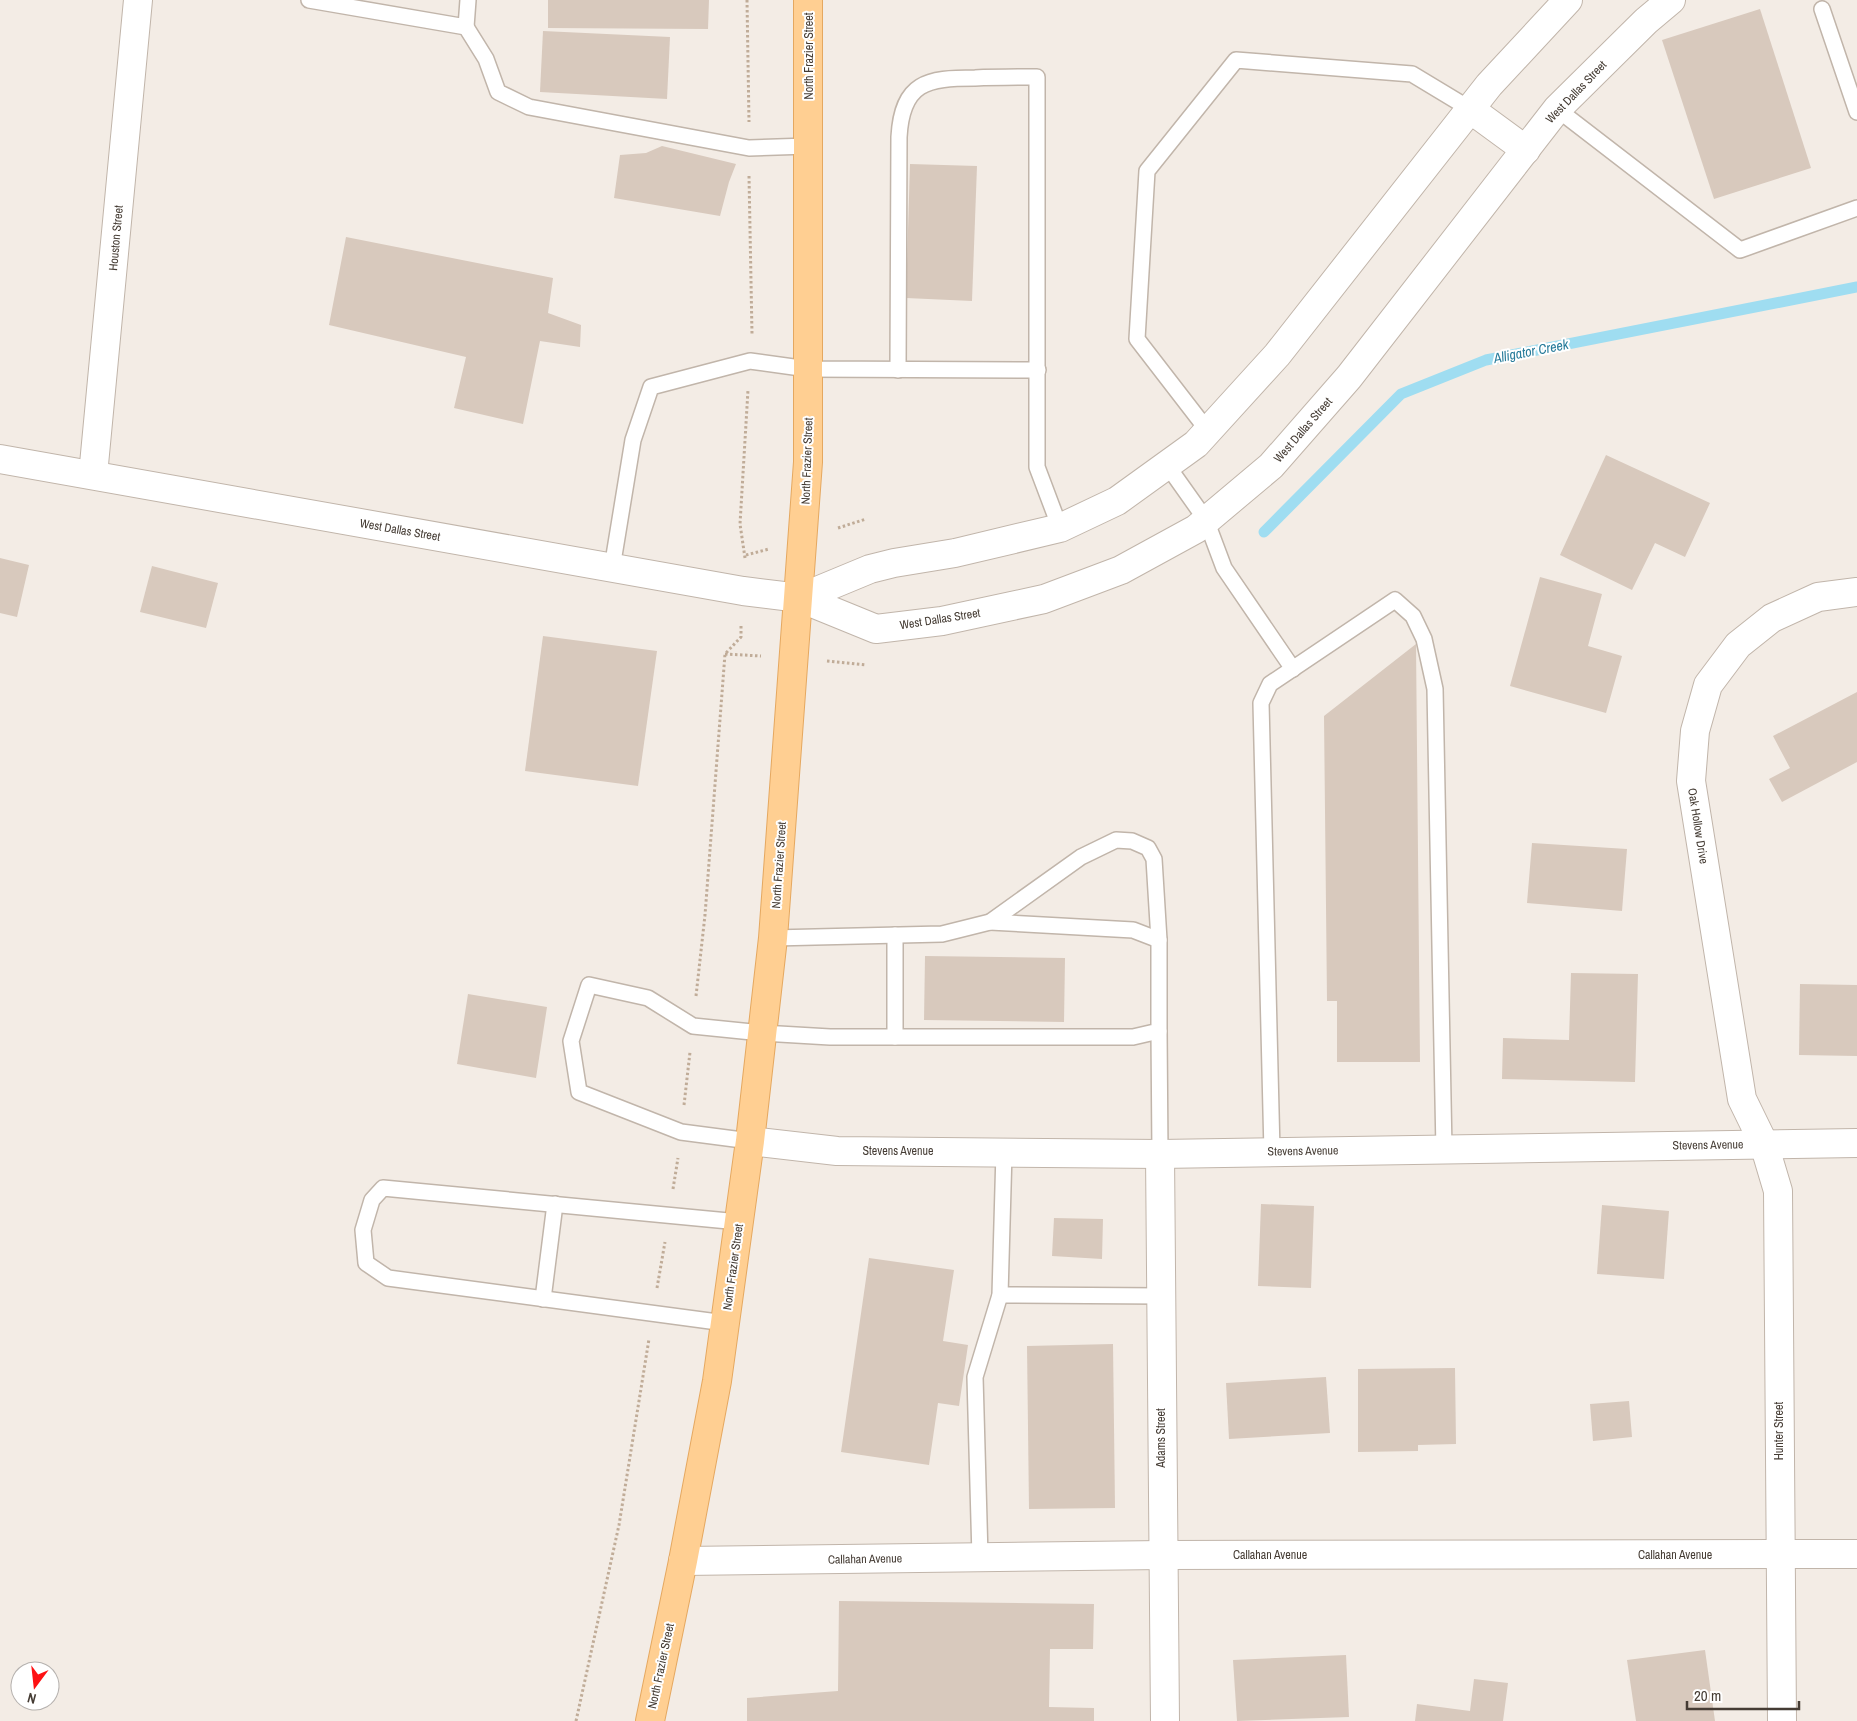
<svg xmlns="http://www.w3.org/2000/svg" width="1857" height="1721" viewBox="0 0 1857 1721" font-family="'Archivo Narrow',sans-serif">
	<rect width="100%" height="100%" fill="#f3ece5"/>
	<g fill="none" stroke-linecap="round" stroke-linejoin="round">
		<polyline stroke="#9fddf1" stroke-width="11" points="1264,532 1401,394 1486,360 1857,287"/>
	</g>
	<g fill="#d8c9bd">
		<polygon points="548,0 709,0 708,29 548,28"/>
		<polygon points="1760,9 1811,168 1714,199 1662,40"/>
		<polygon points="543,31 670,37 667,99 540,92"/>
		<polygon points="662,146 736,164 729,182 720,216 614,198 620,155 646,153"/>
		<polygon points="910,164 977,166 972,301 906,298"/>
		<polygon points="346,237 553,278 548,313 581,325 580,347 540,341 523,424 454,408 466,357 329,325"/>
		<polygon points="1606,455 1710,503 1685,557 1655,543 1632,590 1560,555"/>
		<polygon points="0,558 29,565 17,617 0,613"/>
		<polygon points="152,566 218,583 206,628 140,612"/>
		<polygon points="1540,577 1602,594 1588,646 1622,656 1606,713 1510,686"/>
		<polygon points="543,636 657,651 638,786 525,771"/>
		<polygon points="1416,644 1420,1062 1337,1062 1337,1001 1327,1001 1324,716"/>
		<polygon points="1857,692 1857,762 1782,802 1769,779 1790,768 1773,736"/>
		<polygon points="1532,843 1627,849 1622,911 1527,903"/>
		<polygon points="925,956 1065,958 1064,1022 924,1020"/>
		<polygon points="1571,973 1638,974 1635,1082 1502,1079 1503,1038 1569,1040"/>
		<polygon points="1800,984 1857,985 1857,1056 1799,1055"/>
		<polygon points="468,994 547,1007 536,1078 457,1064"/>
		<polygon points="1261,1204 1314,1206 1311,1288 1258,1286"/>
		<polygon points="1602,1205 1669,1211 1664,1279 1597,1274"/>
		<polygon points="1054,1218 1103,1219 1102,1259 1052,1256"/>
		<polygon points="869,1258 954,1270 943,1341 968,1345 959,1406 938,1403 929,1465 841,1452"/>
		<polygon points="1113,1344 1115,1508 1029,1509 1027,1346"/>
		<polygon points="1455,1368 1456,1444 1418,1445 1418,1451 1358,1452 1358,1369"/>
		<polygon points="1326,1377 1330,1433 1229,1439 1226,1383"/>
		<polygon points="1629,1401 1632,1437 1593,1441 1590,1404"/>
		<polygon points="839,1601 1094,1604 1093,1649 1050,1649 1049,1707 1094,1708 1094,1721 747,1721 747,1698 838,1691"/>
		<polygon points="1705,1650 1715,1721 1636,1721 1627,1660"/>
		<polygon points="1346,1655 1349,1717 1237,1721 1233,1660"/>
		<polygon points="1474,1679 1508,1683 1503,1721 1415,1721 1417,1704 1470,1711"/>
	</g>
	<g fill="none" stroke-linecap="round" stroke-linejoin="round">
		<g stroke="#c1b5aa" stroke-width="18">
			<g id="service">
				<polyline points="309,0 466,27 468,0"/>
				<polyline points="1822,9 1857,112"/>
				<polyline points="466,27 486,59 498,92 529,107 749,148 808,146"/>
				<polyline points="1557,109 1740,250 1857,208"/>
				<path d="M898,370L899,137C902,82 927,78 975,78C996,77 1016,77 1037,77V467L1060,528"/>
				<polyline points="1208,431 1137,339 1147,171 1236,60 1412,74 1470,109"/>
				<polyline points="1167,465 1206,520 1224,568 1293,669"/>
				<polyline points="612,568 633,440 651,387 750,361 808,369 1038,370"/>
				<polyline points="990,922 1133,930 1159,940"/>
				<polyline points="1159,1031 1160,1154"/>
				<polyline points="895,1037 895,935"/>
				<polyline points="750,1141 681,1132 579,1092 571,1041 589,985 648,998 693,1026 762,1033 830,1037 1133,1037 1159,1031 1159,940 1154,859 1148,848 1132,841 1116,840 1081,857 990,922 942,934 773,938"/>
				<polyline points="1272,1152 1261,703 1270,684 1395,600 1413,616 1424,639 1435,689 1444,1150"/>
				<polyline points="1000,1295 1161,1296"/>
				<polyline points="543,1299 555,1204"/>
				<polyline points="725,1323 388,1278 366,1263 363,1230 372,1200 383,1188 739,1222"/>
				<polyline points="980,1557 975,1377 1000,1295 1004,1152"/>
			</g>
		</g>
		<g stroke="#c1b5aa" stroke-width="30">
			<g id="minor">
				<polyline points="0,459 743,591 800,598"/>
				<polyline points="93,475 138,0"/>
				<polyline points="750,1141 837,1151 1160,1154 1857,1143"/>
				<polyline points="1160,1154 1165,1721"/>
				<polyline points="683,1561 1163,1555 1857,1554"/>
				<polyline points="1782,1721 1778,1191 1764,1144 1742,1099 1691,781 1695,731 1708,685 1738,645 1772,618 1818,597 1857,592"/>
			</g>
		</g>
		<g stroke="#c1b5aa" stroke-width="30">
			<g id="tertiary">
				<polyline points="1470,109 1526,150"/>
				<polyline points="800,598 876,629 942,621 1044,599 1121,570 1196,529 1271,466 1349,377 1557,109 1646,21 1671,0"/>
				<polyline points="800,598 870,569 894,563 955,553 1060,528 1117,501 1196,444 1277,355 1489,85 1568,0"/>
			</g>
		</g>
		<g stroke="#e5a860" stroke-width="30">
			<polyline id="primary" points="650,1721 683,1561 717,1381 750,1141 773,938 808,462 808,0"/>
		</g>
		<g stroke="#c0ac98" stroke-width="3" stroke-dasharray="2.5 2.5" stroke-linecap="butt">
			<polyline points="747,0 749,122"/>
			<polyline points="749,176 752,334"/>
			<polyline points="838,528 866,519"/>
			<polyline points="746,555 769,549"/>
			<polyline points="745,558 740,524 748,390"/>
			<polyline points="725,654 761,656"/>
			<polyline points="827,661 866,665"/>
			<polyline points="696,996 705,915 725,654 741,637 741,625"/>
			<polyline points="684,1105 690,1052"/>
			<polyline points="673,1189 678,1158"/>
			<polyline points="657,1288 665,1242"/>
			<polyline points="576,1721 619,1525 649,1339"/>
		</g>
		<use href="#service" stroke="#fff" stroke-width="15"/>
		<use href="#minor" stroke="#fff" stroke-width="28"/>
		<use href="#tertiary" stroke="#fff" stroke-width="28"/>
		<use href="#primary" stroke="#ffcf92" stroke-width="28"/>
	</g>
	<g text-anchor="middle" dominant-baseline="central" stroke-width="4" stroke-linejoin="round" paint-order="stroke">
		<g font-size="12" fill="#453c34" stroke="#fff">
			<text transform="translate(809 56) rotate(-90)">North Frazier Street</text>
			<text transform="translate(1576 92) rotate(-46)">West Dallas Street</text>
			<text transform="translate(116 238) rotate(-85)">Houston Street</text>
			<text transform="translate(1303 430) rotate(-49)">West Dallas Street</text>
			<text transform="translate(807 461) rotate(-88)">North Frazier Street</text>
			<text transform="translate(400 530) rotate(10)">West Dallas Street</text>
			<text transform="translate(940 619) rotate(-9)">West Dallas Street</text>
			<text transform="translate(1698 826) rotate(81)">Oak Hollow Drive</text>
			<text transform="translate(779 865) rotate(-86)">North Frazier Street</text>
			<text transform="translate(1708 1145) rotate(-1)">Stevens Avenue</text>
			<text x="898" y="1151">Stevens Avenue</text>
			<text transform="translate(1303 1151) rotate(-1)">Stevens Avenue</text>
			<text transform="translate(733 1267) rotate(-82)">North Frazier Street</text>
			<text transform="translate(1779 1431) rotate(-90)">Hunter Street</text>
			<text transform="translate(1161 1438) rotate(-90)">Adams Street</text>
			<text x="1270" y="1555">Callahan Avenue</text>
			<text x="1675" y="1555">Callahan Avenue</text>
			<text transform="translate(865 1559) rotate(-1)">Callahan Avenue</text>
			<text transform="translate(661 1666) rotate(-78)">North Frazier Street</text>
		</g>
		<g font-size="14" font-style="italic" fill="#287c9b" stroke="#fff">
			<text transform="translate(1531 351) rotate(-11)">Alligator Creek</text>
		</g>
	</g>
	<g transform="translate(35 1686) rotate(195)"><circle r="24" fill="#ffffff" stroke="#b5b1ae"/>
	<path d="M0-4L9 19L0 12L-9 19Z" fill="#fe1113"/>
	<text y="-8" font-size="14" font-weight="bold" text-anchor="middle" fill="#453c34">N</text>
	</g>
	<path d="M1687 1701v8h112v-8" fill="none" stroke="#453c34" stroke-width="2.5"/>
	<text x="1694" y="1701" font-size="15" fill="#453c34" stroke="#ffffff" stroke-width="4" paint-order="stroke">20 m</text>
</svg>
